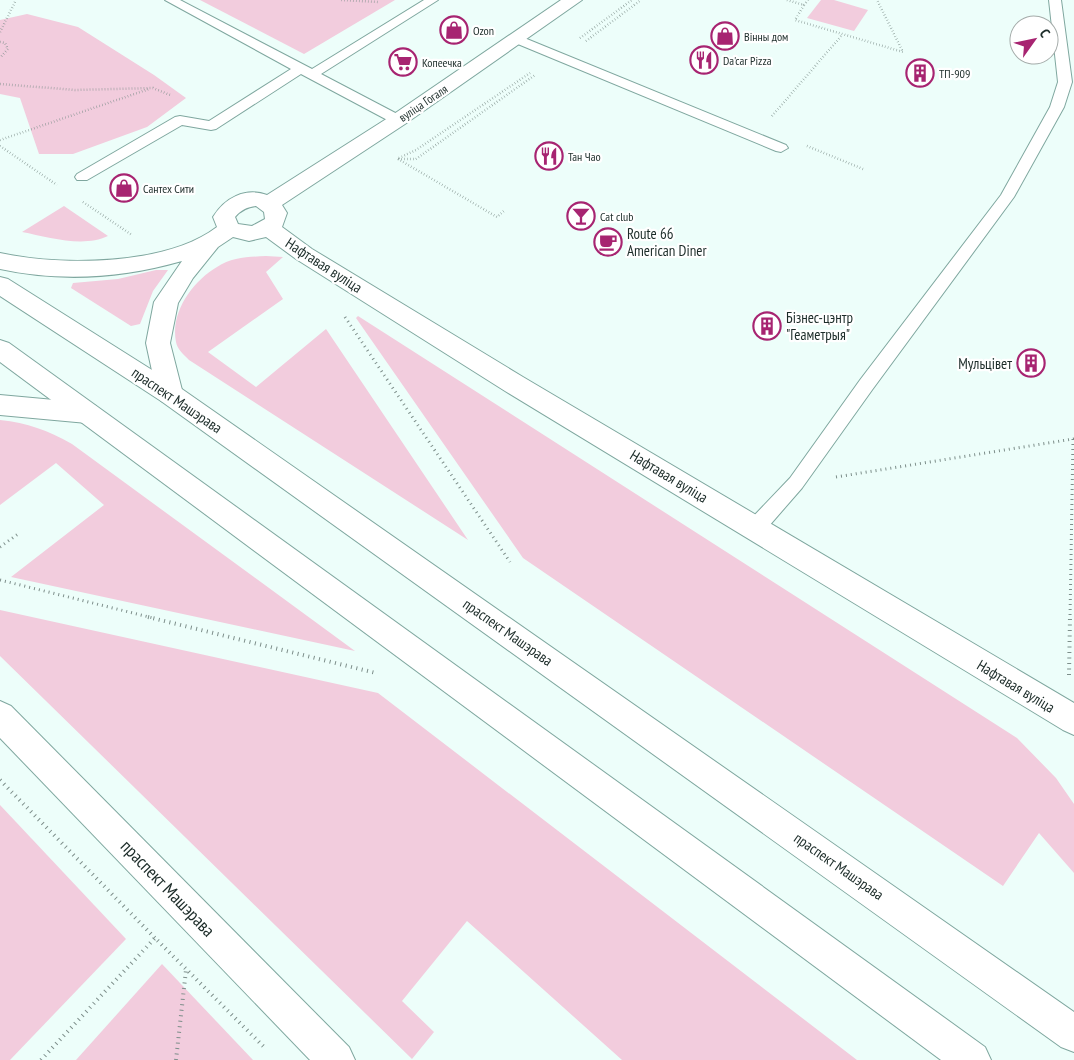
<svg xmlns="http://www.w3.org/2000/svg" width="1074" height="1060" viewBox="0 0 1074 1060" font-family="'PT Sans Narrow',sans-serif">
	<rect width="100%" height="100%" fill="#edfefa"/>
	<g fill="#f2ccdd">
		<polygon points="200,0 395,0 304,54"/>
		<polygon points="821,0 834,0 868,10 854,31 807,18"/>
		<polygon points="27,14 78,27 154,75 186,98 147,127 73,154 39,154 20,98 0,94 0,20"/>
		<path d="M64,206L108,236C83,248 48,237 22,232Z"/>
		<path d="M266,256L283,257L266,272L283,299L208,352L256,387L326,329L468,540L189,360C184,355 177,349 176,342C170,312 193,281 217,267C232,257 249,257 266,256Z"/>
		<polygon points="156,270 168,270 153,291 140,324 131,326 71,288 73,283 118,279"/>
		<polygon points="358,316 1017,738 1056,778 1074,804 1074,873 1039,833 1003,886 523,558 356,318"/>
		<path d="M0,420C28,423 47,430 72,444L355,651L11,577L104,505L56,463L0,505Z"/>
		<polygon points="0,610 378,693 857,1060 622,1060 467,921 402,1001 434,1032 412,1059 0,656"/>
		<polygon points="0,805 126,939 10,1060 0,1060"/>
		<polygon points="162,964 253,1060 76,1060"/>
	</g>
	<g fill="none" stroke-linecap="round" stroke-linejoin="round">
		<g stroke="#7fa79f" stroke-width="2">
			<g id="lane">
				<polygon points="165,0 180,0 312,69 424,0 438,0 321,74 403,117 405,120 403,123 393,123 301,74 216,129 211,130 182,125 87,180 77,180 75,177 77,174 175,117 180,116 209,121 291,69"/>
				<polygon points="1049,0 1061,0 1072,82 1064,107 1014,197 872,390 802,488 762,534 755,536 748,534 746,528 748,522 790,478 860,380 1001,195 1050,107 1058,82"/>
				<polygon points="517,35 786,145 788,148 781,152 776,151 513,42 511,39"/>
			</g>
		</g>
		<g stroke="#7fa79f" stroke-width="2">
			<g id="secondary">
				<path d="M561,0H582L405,124L282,205L287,213L282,227L312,249L523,377L1074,703V735L1063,730L505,391L296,259L266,237L249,241L233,237L218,247L193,278L178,303L170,343L183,394L179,401L170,404L161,401L157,394L146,343L154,302L182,261C123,278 60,282 0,269V253C61,266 166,266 217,227L213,217C225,198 245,187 267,195L391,116ZM256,206L264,212L265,219L252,226L238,224L235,217C241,210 247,207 256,206Z"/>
				<polygon points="0,395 87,403 96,406 100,413 96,420 87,423 0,415"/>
				<polygon points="0,701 11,706 349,1047 355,1060 310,1060 0,738"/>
			</g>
		</g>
		<g stroke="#7fa79f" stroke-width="2">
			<g id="primary">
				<polygon points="0,277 8,279 179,387 1074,1012 1074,1052 1061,1047 161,401 0,296"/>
				<polygon points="0,340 9,343 985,1047 991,1060 941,1060 0,362"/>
			</g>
		</g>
		<g stroke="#7d8e8a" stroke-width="2.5" stroke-dasharray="0.5 2.5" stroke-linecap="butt">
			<polyline points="341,0 378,2"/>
			<polyline points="787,0 804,5 795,20 903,52 877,0"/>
			<polyline points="804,5 808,0"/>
			<polyline points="0,32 16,0"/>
			<polyline points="580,38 632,0"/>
			<polyline points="586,41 641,0"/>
			<polyline points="0,42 5,43 8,49 0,58"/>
			<polyline points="0,84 75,90 153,88 170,95"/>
			<polyline points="772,116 842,35"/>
			<polyline points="0,140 149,89"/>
			<polyline points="0,146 57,185"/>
			<polyline points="807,146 863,169"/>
			<polyline points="399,158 416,150 530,73"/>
			<polyline points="398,159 416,159 535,75"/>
			<polyline points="398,159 497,217 505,210"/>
			<polyline points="83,202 132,235"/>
		</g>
		<g stroke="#7d8e8a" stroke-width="3" stroke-dasharray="1 4" stroke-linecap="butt">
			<polyline points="345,317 510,562"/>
			<polyline points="836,477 1073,439 1070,618"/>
			<polyline points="0,547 18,534"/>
			<polyline points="0,580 153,618"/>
		</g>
		<g stroke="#7d8e8a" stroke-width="4" stroke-dasharray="1 4.5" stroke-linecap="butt">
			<polyline points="148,617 376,673"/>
			<polyline points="1069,675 1070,617"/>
			<polyline points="0,780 155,938"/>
			<polyline points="41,1060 155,938 265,1048"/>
			<polyline points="176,1060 186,970"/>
		</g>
		<use href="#lane" fill="#fff" fill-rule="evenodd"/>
		<use href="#secondary" fill="#fff" fill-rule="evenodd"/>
		<use href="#primary" fill="#fff" fill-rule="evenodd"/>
	</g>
	<defs>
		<g id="shop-ring" transform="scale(1.4375)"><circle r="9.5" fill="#fff" stroke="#a72471" stroke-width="1.5"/><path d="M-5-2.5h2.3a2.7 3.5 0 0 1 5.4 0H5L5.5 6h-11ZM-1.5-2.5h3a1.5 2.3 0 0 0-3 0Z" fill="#a72471"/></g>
		<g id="restaurant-ring" transform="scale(1.4375)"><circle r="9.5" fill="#fff" stroke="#a72471" stroke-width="1.5"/><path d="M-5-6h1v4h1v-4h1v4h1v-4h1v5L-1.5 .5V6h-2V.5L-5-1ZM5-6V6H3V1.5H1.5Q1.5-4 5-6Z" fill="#a72471"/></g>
		<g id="supermarket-ring" transform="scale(1.4375)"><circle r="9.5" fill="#fff" stroke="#a72471" stroke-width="1.5"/><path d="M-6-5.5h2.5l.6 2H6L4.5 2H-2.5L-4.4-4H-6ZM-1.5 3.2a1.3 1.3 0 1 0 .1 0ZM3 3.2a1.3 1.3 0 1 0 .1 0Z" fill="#a72471"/></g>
		<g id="building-ring" transform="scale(1.4375)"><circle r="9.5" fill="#fff" stroke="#a72471" stroke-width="1.5"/><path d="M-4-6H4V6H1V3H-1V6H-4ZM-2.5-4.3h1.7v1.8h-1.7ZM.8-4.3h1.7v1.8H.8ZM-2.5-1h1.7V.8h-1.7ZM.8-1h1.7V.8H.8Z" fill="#a72471"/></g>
		<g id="bar-ring" transform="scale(1.4375)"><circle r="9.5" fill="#fff" stroke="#a72471" stroke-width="1.5"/><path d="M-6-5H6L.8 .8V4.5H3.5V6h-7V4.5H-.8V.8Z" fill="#a72471"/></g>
		<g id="cafe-ring" transform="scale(1.4375)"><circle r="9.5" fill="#fff" stroke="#a72471" stroke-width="1.5"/><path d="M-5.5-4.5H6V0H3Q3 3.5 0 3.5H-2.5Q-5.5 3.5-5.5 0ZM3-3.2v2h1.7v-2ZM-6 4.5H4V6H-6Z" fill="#a72471"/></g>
	</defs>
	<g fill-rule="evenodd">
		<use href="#shop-ring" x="454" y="30"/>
		<use href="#shop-ring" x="725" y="36"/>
		<use href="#restaurant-ring" x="704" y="60"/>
		<use href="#supermarket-ring" x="403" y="62"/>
		<use href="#building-ring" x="920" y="73"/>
		<use href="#restaurant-ring" x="549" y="156"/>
		<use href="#shop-ring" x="124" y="188"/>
		<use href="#bar-ring" x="581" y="216"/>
		<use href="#cafe-ring" x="608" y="242"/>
		<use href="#building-ring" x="767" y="326"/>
		<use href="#building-ring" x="1031" y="363"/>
	</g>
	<g text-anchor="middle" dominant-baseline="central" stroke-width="4.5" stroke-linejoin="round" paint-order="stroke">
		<g font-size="12" fill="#1c2c29" stroke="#fff" text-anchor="start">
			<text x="473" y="30">Ozon</text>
			<text x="744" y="36">Вінны дом</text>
			<text x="723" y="60">Da'car Pizza</text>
			<text x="422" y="62">Копеечка</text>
			<text x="939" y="73">ТП-909</text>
			<text x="568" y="156">Тан Чао</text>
			<text x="143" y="188">Сантех Сити</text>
			<text x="600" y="216">Cat club</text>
		</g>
		<g font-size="12" fill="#1c2c29" stroke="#fff">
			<text transform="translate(423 103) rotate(-34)">вуліца Гогаля</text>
		</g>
		<g font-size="15" fill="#1c2c29" stroke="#fff" text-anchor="start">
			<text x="627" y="233">Route 66<tspan x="627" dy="17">American Diner</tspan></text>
			<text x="786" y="317">Бізнес-цэнтр<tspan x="786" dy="17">"Геаметрыя"</tspan></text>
			<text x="1012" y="363" text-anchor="end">Мульцівет</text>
		</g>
		<g font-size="15" fill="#1c2c29" stroke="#fff">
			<text transform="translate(324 265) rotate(33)">Нафтавая вуліца</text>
			<text transform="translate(177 400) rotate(34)">праспект Машэрава</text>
			<text transform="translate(669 476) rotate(31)">Нафтавая вуліца</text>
			<text transform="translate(508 632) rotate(35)">праспект Машэрава</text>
			<text transform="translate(1016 686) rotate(31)">Нафтавая вуліца</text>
			<text transform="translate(839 866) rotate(35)">праспект Машэрава</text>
		</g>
		<g font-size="18" fill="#1c2c29" stroke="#fff">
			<text transform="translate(168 888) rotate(46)">праспект Машэрава</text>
		</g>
	</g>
	<g transform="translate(1034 40) rotate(57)"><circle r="24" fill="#ffffff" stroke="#a4aba9"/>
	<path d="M0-4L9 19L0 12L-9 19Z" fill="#a72471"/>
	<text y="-8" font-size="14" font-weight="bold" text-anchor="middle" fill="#1c2c29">С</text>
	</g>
</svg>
